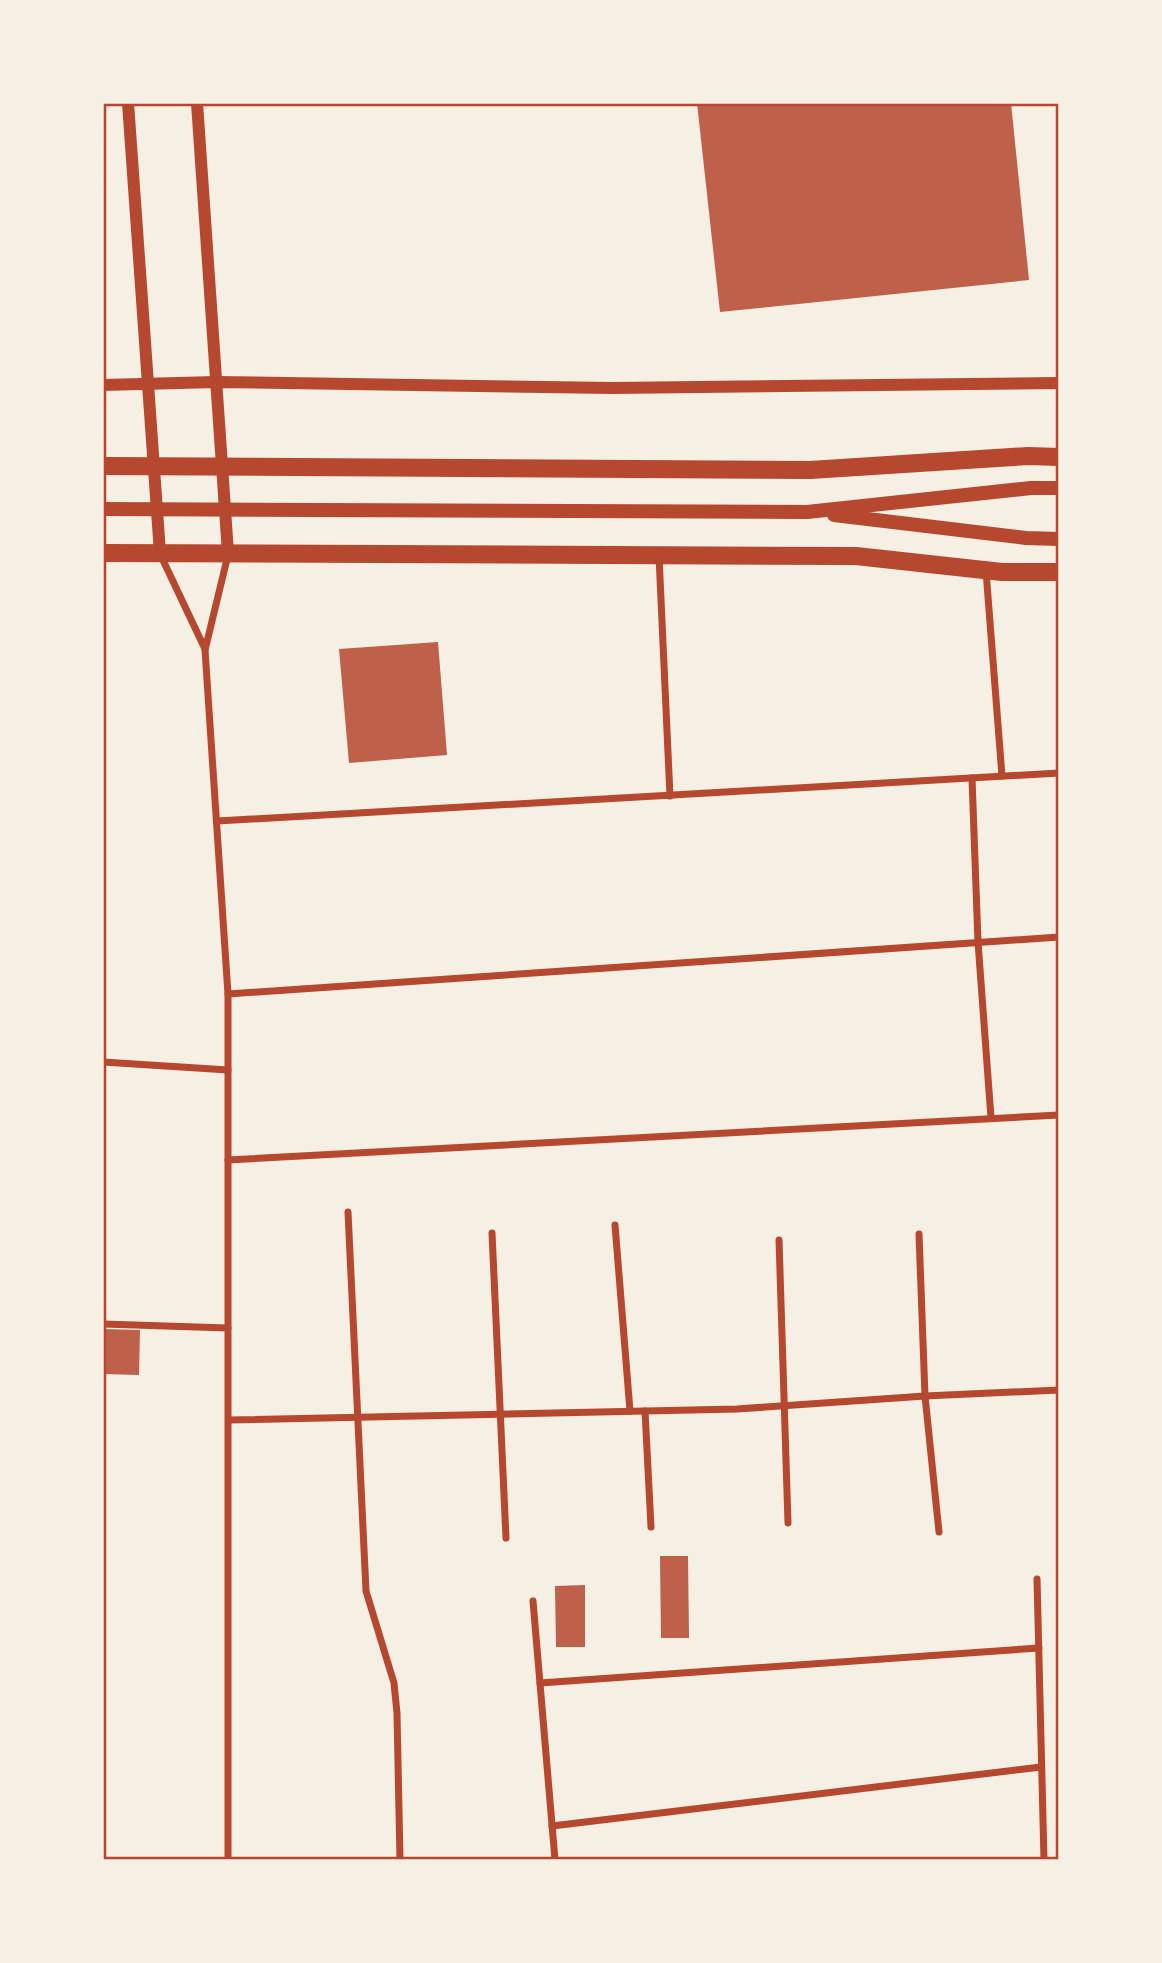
<svg xmlns="http://www.w3.org/2000/svg" width="1162" height="1963" viewBox="0 0 1162 1963" font-family="Karla,sans-serif">
	<rect width="100%" height="100%" fill="#f6efe4"/>
	<g fill="#bf614a">
		<polygon points="697,103 1011,103 1029,280 720,312"/>
		<polygon points="438,642 447,755 349,763 339,649"/>
		<polygon points="103,1329 140,1330 139,1375 103,1374"/>
		<polygon points="660,1556 688,1556 689,1638 661,1638"/>
		<polygon points="585,1585 585,1647 556,1647 555,1586"/>
	</g>
	<g fill="none" stroke-linecap="round" stroke-linejoin="round">
		<g stroke="#b5482f" stroke-width="7">
			<polyline points="161,556 205,649"/>
			<polyline points="659,556 670,796"/>
			<polyline points="986,571 1002,776"/>
			<polyline points="972,778 978,942 991,1118"/>
			<polyline points="217,821 1059,773"/>
			<polyline points="228,994 1059,937"/>
			<polyline points="103,1062 228,1070"/>
			<polyline points="228,1160 1059,1115"/>
			<polyline points="348,1212 366,1591 394,1683 397,1713 400,1860"/>
			<polyline points="615,1225 630,1411"/>
			<polyline points="492,1233 506,1538"/>
			<polyline points="919,1234 925,1396 939,1532"/>
			<polyline points="779,1240 788,1523"/>
			<polyline points="103,1324 228,1328"/>
			<polyline points="645,1411 651,1527"/>
			<polyline points="229,1420 737,1409 925,1396 1059,1390"/>
			<polyline points="1037,1579 1044,1860"/>
			<polyline points="533,1601 555,1860"/>
			<polyline points="540,1683 1039,1648"/>
			<polyline points="552,1826 1041,1767"/>
			<polyline points="228,1860 228,994 205,650 228,555"/>
		</g>
		<g stroke="#b5482f" stroke-width="12">
			<polyline points="128,103 160,553"/>
			<polyline points="197,103 228,553"/>
			<polyline points="103,385 216,382 612,388 1059,383"/>
		</g>
		<g stroke="#b5482f" stroke-width="14">
			<polyline points="103,509 807,512 1031,488 1059,488"/>
			<polyline points="834,515 1026,538 1059,539"/>
		</g>
		<g stroke="#b5482f" stroke-width="18">
			<polyline points="103,466 810,470 1028,456 1059,457"/>
			<polyline points="103,553 856,556 1002,572 1059,572"/>
		</g>
	</g>
	<rect width="1162" height="1963" fill="none" stroke="#f6efe4" stroke-width="210"/>
	<rect x="105" y="105" width="952" height="1753" fill="none" stroke="#b5482f" stroke-width="2.5"/>
</svg>
